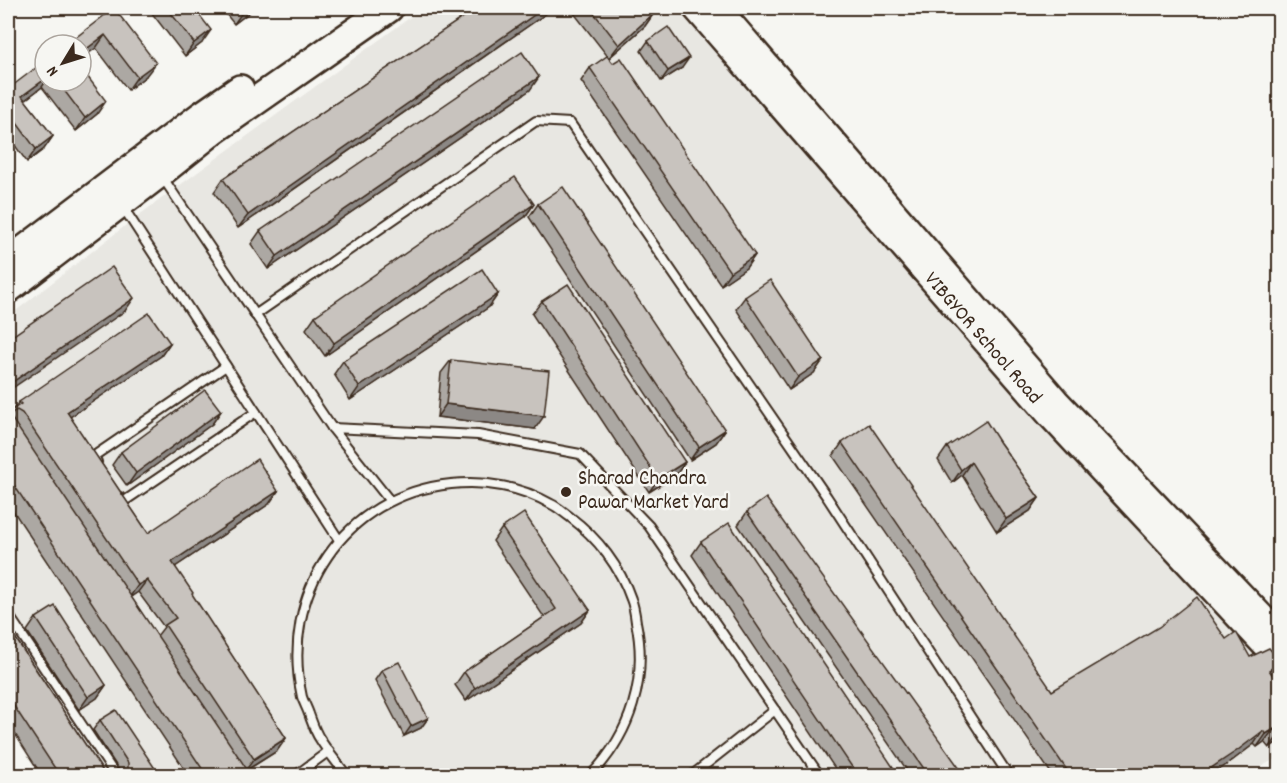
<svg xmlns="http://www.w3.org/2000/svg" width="1287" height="783" viewBox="0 0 1287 783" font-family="Dekko,sans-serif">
	<rect width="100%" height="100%" fill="#f6f6f2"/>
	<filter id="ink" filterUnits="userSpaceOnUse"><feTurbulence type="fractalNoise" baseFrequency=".0167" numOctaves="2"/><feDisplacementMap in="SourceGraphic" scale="12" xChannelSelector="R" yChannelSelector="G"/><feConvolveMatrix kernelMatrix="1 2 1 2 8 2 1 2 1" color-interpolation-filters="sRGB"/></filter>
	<g filter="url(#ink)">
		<polygon fill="#e8e7e2" points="423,8 704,8 1280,659 1279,757 1243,776 57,775 8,713 8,317 139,215"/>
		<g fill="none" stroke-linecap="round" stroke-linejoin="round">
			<g stroke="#3b2a1e" stroke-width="12">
				<g id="lane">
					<polyline points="163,178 332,428 390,501"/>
					<polyline points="123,207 339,540"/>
					<polyline points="255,315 536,121 570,123 827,497 1009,776"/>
					<polyline points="332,428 478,435 580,454 649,526 820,776"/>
					<polyline points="97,462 94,456 226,366"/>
					<polyline points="120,497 123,502 256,412"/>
					<polyline points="8,614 116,776"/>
					<polyline points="295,776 329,751"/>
					<path d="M348,776L344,772C336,761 327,751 320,739C315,732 312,722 309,714C307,708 304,703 302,697C279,594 344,495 451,484C485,480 521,487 551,504C558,507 564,513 570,517C598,538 620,567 631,599C634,606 635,614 636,622C648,679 631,734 590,776"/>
					<polyline points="691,776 775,710"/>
				</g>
			</g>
			<g stroke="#3b2a1e" stroke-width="27">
				<g id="primary">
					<polyline points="694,8 1050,417 1280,663"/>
					<polyline points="719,8 1057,400 1280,634"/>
				</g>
			</g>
			<g stroke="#3b2a1e" stroke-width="32">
				<g id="highway">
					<polyline points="8,262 201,116 240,89"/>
					<polyline points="8,289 160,173 214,130 389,8"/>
				</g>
			</g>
			<use href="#lane" stroke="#f6f6f2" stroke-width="8"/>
			<use href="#primary" stroke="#f6f6f2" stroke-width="22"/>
			<use href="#highway" stroke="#f6f6f2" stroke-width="27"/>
		</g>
		<g fill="#aca8a3" stroke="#3b2a1e" stroke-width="1.5" fill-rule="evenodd">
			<polygon points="114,8 146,76 128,90 96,48"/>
			<polygon points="148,8 194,8 202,43 185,56"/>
			<polygon points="221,8 255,8 234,24"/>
			<polygon points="477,8 554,8 238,228 214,192 223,179"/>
			<polygon points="570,8 650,8 654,13 645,26 609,58"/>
			<polygon points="648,41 682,68 661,81 641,51"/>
			<polygon points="590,68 755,255 746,268 721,285 581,81"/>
			<polygon points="45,81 81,81 97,114 76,131 42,87 25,100 53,136 44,149 27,162 8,136 8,89"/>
			<polygon points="530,90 268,269 251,244 260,231"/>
			<polygon points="534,204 525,217 325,356 306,329 315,316"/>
			<polygon points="538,204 725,430 716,443 690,460 529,217"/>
			<polygon points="498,294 489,307 350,400 334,374 343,361"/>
			<polygon points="745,297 823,360 814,373 789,390 736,309"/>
			<polygon points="542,301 685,462 676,475 649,492 532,314"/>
			<path d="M170,343L161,356L70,417L148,533L278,491L269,504L175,567L192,595L286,738L277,751L247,770L248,771L245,776H189L8,503V413L14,408L19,402ZM138,592L164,627L157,636L131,597Z"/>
			<polygon points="451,360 535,429 437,417 441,373"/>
			<polygon points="221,411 212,424 127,486 112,465 121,452"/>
			<polygon points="842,443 1052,691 1226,639 1271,674 1280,686 1280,740 1269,748 1264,742 1257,747 1254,744 1229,763 1210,776 1053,776 833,456"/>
			<polygon points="1000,443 1039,498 1030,511 997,532 962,475 952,483 938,460 947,447"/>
			<polygon points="747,512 965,776 911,776 738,525"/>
			<polygon points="502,528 590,610 581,623 466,701 455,685 464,672 544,617 493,541"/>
			<polygon points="701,542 899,776 840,776 692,555"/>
			<polygon points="36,618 106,685 97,698 79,710 27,631"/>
			<polygon points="8,627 106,776 42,776 8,723"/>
			<polygon points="382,670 428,718 421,728 404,736 375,680"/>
			<polygon points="100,720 160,776 121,776 121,773 93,730"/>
		</g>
		<g fill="#8c8885" stroke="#3b2a1e" stroke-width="1.5">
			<polygon points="248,8 255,8 234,24 243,11"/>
			<polygon points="544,8 554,8 238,228 248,215"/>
			<polygon points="654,13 645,26 609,58 619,45"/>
			<polygon points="211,30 202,43 185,56 194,43"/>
			<polygon points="105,35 96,48 81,59 81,53"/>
			<polygon points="689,58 682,68 661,81 668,71"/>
			<polygon points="156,63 146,76 128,90 137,77"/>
			<polygon points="539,77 530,90 268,269 277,256"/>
			<polygon points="45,79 45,81 46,81 42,87 13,109 22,96"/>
			<polygon points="106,101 97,114 76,131 85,118"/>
			<polygon points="53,136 44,149 27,162 36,149"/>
			<polygon points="534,204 525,217 325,356 334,343"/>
			<polygon points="755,255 746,268 721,285 730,272"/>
			<polygon points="498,294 489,307 350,400 359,387"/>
			<polygon points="134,298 125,311 8,391 8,385"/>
			<polygon points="170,343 161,356 58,425 67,412"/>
			<polygon points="823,360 814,373 789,390 798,377"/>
			<polygon points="446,404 544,416 535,429 437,417"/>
			<polygon points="221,411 212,424 127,486 136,473"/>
			<polygon points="725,430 716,443 690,460 699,447"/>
			<polygon points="685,462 676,475 649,492 658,479"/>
			<polygon points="971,462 962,475 952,483 961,470"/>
			<polygon points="278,491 269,504 163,575 172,562"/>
			<polygon points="1039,498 1030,511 997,532 1006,519"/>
			<polygon points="147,580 138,592 129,598 138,585"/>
			<polygon points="590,610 581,623 466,701 475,688"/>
			<polygon points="1279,663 1270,676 1269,670"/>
			<polygon points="106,685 97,698 79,710 88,697"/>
			<polygon points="428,718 421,728 404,736 411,726"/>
			<polygon points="1274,729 1264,742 1257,747 1266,734"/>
			<polygon points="1263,731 1254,744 1229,763 1210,776 1199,776"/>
			<polygon points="1280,734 1280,740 1269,748 1279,735"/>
			<polygon points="286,738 277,751 245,771 254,759"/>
		</g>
		<g fill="#c8c3be" stroke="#3b2a1e" stroke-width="1.5">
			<polygon points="114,8 156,63 137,77 105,35 81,53 81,45 66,45"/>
			<polygon points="167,8 194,8 211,30 194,43"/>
			<polygon points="240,8 248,8 243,11"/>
			<polygon points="477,8 544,8 248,215 223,179"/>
			<polygon points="590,8 650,8 654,13 619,45"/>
			<polygon points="668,27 689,58 668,71 648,41"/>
			<polygon points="522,52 539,77 277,256 260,231"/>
			<polygon points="607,56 613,63 621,58 755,255 730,272 590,68"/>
			<polygon points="45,61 45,79 22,96 53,136 36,149 8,111 8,89"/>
			<polygon points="81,68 106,101 85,118 57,81 81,81"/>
			<polygon points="515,177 534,204 334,343 315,316"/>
			<polygon points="563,187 725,430 699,447 538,204"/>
			<polygon points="112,267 134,298 8,385 8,339"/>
			<polygon points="482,269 498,294 359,387 343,361"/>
			<polygon points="770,280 823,360 798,377 745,297"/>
			<polygon points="568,284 685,462 658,479 542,301"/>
			<polygon points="149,313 170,343 67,412 148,533 257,459 278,491 172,562 193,593 192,594 286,738 254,759 165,625 176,618 147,580 138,585 22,413 17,410 13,412 11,416 12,419 248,771 242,776 207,776 8,476 8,413 21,404 19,402"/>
			<polygon points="451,360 549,371 544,416 446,404"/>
			<polygon points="205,390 221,411 136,473 121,452"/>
			<polygon points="986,421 1000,443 1039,498 1006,519 971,462 961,470 947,447"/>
			<polygon points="869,424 1052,691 1159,627 1197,597 1226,639 1236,632 1250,657 1269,648 1275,655 1279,663 1269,670 1280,686 1280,734 1279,735 1274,729 1266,734 1263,731 1238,750 1199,776 1071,776 842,443"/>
			<polygon points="766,498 965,776 929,776 747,512"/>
			<polygon points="524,513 590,610 475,688 464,672 556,609 502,528"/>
			<polygon points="729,523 899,776 858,776 701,542"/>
			<polygon points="55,606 106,685 88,697 36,618"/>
			<polygon points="8,627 106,776 60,776 8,697"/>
			<polygon points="399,662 428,718 411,726 382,670"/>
			<polygon points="116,710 160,776 132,776 128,769 128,763 100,720"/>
		</g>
	</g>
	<circle fill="#3b2a1e" stroke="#f6f6f2" stroke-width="2" cx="566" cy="492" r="6"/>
	<g text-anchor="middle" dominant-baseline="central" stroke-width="5" stroke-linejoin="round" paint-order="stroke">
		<g font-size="21" fill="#3b2a1e" stroke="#f6f6f2">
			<text transform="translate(982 339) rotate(49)">VIBGYOR School Road</text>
		</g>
		<g font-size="21" fill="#3b2a1e" stroke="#f6f6f2" text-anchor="start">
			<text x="578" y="480">Sharad Chandra<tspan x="578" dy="24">Pawar Market Yard</tspan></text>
		</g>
	</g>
	<rect width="1287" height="783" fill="none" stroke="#f6f6f2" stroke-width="30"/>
	<rect x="15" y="15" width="1257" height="753" fill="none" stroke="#3b2a1e" stroke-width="2" filter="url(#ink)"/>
	<g transform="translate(63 63) rotate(232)"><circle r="28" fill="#f6f6f2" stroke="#aba49d" stroke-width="1.5"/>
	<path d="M0-4.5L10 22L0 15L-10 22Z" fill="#3b2a1e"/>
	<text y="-9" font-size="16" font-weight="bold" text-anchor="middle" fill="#3b2a1e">N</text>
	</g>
</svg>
